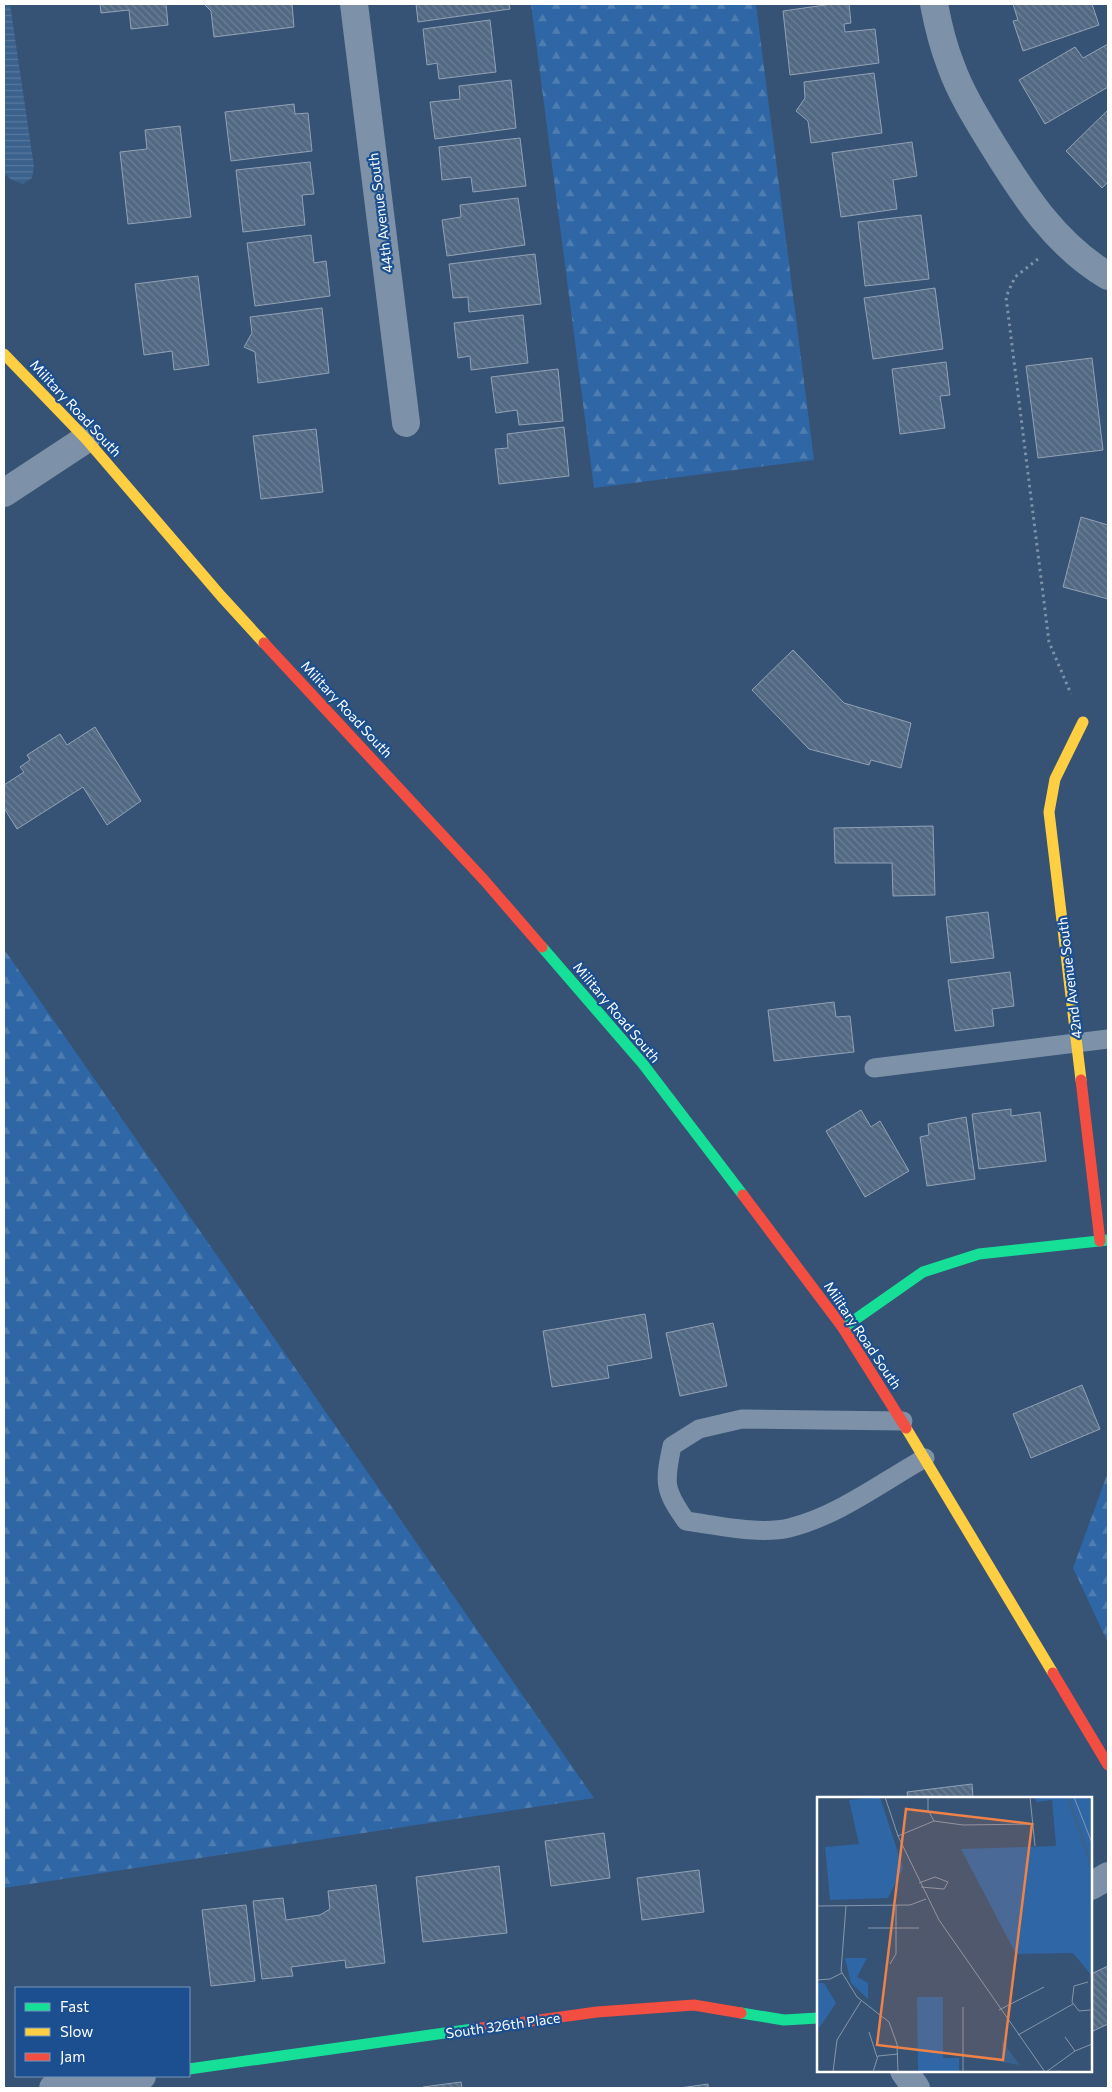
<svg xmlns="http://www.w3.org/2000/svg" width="1112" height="2092" viewBox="0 0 1112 2092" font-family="Commissioner,sans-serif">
	<defs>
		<pattern id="forest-firs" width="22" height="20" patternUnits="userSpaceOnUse" patternTransform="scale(1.25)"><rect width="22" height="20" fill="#2f66a5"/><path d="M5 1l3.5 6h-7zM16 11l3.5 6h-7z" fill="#4e7db2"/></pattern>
		<pattern id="water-rules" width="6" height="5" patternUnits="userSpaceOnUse" patternTransform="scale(1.25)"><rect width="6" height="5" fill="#3b618d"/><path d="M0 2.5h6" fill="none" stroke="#58799e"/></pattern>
		<pattern id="building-back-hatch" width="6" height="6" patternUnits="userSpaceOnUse" patternTransform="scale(1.25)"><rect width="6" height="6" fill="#526984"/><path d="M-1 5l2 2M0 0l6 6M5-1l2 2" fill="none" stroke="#6c8096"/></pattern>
	</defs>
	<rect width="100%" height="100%" fill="#365274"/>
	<g fill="url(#forest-firs)">
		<polygon points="531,4 756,4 814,460 594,488"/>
		<polygon points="4,949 594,1798 4,1888"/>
		<polygon points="1108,1472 1108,1643 1073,1568"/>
	</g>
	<polygon fill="url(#water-rules)" points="4,4 10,4 34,167 32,178 23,184 12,180 4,174"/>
	<g fill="url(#building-back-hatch)" stroke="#92a2b6">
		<polygon points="100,4 166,4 168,25 131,29 129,10 101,13"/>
		<polygon points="204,4 292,4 294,27 214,37 211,11"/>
		<polygon points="416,4 509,4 510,9 418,22"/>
		<polygon points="832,4 849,4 851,23 844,24 845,32 875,29 879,63 790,75 783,11"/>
		<polygon points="1013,4 1092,4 1099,25 1023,51 1013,21 1018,20"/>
		<polygon points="490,20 496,72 439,79 437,63 427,65 423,29"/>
		<polygon points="1108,44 1108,87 1045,124 1019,80 1075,47 1083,58"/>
		<polygon points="874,73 882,133 811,143 808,121 796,111 805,98 804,82"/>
		<polygon points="511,80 516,128 435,139 430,102 460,99 459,86"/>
		<polygon points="294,104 295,114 308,113 312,151 231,161 225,112"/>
		<polygon points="1108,110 1108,182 1102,188 1066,151"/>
		<polygon points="180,126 191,217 128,224 120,152 147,149 145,130"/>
		<polygon points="520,138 526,186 473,192 471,177 442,180 439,147"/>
		<polygon points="912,142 917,176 893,180 897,209 841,217 832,153"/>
		<polygon points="310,162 314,194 302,195 305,225 243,232 236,170"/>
		<polygon points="518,198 525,245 447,256 442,220 461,217 460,205"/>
		<polygon points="921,215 929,279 865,286 858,222"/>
		<polygon points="311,235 314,263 326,261 330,296 255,306 247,243"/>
		<polygon points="535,254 541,304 469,312 468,297 453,298 449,264"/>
		<polygon points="198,276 209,365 174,370 172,351 144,355 135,284"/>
		<polygon points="935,288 943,349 873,359 864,298"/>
		<polygon points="322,308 329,373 258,383 255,352 244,347 252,333 250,317"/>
		<polygon points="523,315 528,363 471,370 470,356 458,358 454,323"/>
		<polygon points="1092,358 1103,450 1038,458 1026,366"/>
		<polygon points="946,362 950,395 940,396 945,428 900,434 892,369"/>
		<polygon points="558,369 563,421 519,425 517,410 496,413 491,377"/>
		<polygon points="564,427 569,476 499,484 495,449 508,448 507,434"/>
		<polygon points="316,429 323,492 261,499 253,436"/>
		<polygon points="1081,517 1108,525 1108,599 1063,587"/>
		<polygon points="793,650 844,703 911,723 901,768 871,760 869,765 809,749 752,690"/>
		<polygon points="95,727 141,801 107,825 83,787 17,829 4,808 4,785 24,772 20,767 30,760 27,755 60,734 67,745"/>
		<polygon points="933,826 935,895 893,896 892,863 835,863 834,828"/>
		<polygon points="988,912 994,958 951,963 946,917"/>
		<polygon points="1010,972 1014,1006 992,1009 994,1026 955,1031 948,980"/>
		<polygon points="834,1002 836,1017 850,1016 854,1052 774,1061 768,1010"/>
		<polygon points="1011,1109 1011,1116 1040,1112 1046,1161 979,1169 972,1114"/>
		<polygon points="861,1110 871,1127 880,1121 909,1171 865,1197 826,1131"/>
		<polygon points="966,1117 975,1179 927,1186 920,1137 929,1135 928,1124"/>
		<polygon points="645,1314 652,1358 607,1366 609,1378 552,1387 543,1331"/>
		<polygon points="713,1323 727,1386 680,1396 666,1333"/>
		<polygon points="1082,1385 1100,1429 1031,1458 1013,1414"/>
		<polygon points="972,1784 973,1798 908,1798 907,1792"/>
		<polygon points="604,1833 610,1878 551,1886 545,1841"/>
		<polygon points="499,1866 507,1933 423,1942 416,1877"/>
		<polygon points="699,1870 704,1912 642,1920 637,1878"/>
		<polygon points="376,1885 385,1963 346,1968 345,1960 291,1967 293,1976 262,1979 253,1901 283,1898 286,1920 320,1915 330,1909 328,1891"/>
		<polygon points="246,1905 255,1981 211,1986 202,1910"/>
		<polygon points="1108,1966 1108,2024 1091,2032 1091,1974"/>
		<polygon points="461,2082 462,2088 423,2088 423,2087"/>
		<polygon points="708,2084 708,2088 680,2088"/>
	</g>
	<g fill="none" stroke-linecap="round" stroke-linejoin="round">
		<polyline stroke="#7d92a8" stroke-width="3" stroke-dasharray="2.5 4" stroke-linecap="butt" points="1038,259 1015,277 1006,297 1049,642 1071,694"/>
		<g stroke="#7d92a8" stroke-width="19">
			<polyline points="874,1068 1108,1039"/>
			<path d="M903,1421L742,1419L699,1429L672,1446C664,1483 664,1490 686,1521C716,1525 760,1535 789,1528C838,1516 882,1482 925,1458"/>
		</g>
		<g stroke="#7d92a8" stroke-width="28">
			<polyline points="354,4 406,423"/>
			<path d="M934,4C938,25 943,46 951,66C961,94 978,121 994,147C1025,197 1056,245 1108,276"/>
			<polyline points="4,493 86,439"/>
			<polyline points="1091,1886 1108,1876"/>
			<polyline points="904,2071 916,2088"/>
			<polyline points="53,2088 142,2076"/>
		</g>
		<g stroke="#16e098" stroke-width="11">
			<polyline points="542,947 643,1064 743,1195"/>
			<polyline points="843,1328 923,1272 979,1254 1108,1240"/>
			<polyline points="741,2013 784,2020 818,2018"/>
			<polyline points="189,2069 473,2029"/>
		</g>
		<g stroke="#ffcf43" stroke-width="11">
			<polyline points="4,354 86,439 221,596 264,643"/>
			<polyline points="1081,1080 1049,812 1055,779 1083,722"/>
			<polyline points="906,1428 1053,1673"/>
		</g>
		<g stroke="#f24e42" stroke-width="11">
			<polyline points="264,643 484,880 542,947"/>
			<polyline points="1081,1080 1100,1241"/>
			<polyline points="743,1195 843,1328 906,1428"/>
			<polyline points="1053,1673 1108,1765"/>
			<polyline points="473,2029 597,2012 694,2005 741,2013"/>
		</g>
	</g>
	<g text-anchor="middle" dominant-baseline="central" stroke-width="4.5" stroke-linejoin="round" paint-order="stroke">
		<g font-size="14" fill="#fff" stroke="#1b4f8f">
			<text transform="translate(380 213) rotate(-97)">44th Avenue South</text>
			<text transform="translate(76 408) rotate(47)">Military Road South</text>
			<text transform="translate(347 709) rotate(47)">Military Road South</text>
			<text transform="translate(1069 978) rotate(-97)">42nd Avenue South</text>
			<text transform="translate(617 1012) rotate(50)">Military Road South</text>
			<text transform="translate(863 1335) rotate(56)">Military Road South</text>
			<text transform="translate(503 2025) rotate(-8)">South 326th Place</text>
		</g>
	</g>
	<g transform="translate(817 1797)">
		<rect width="275" height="275" fill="#365274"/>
		<path d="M28,161H50L40,180L51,186V202L34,186ZM0,186H7L19,206L3,230H0ZM121,261H142V275H121Z" fill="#2f66a5"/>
		<path d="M63,0L86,71L71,101L13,103L8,50L42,47L32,3ZM218,0H275V179L256,156L199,157L144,52L239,49L235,3L219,5ZM100,200H126V261L121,262V275H101Z" fill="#2f66a5"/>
		<path d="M185,243L190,246V251L203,268L185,265Z" fill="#3b618d"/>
		<path fill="none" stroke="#3b618d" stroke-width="2.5" d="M251,0L275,70"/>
		<path fill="none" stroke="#8697ac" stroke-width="1" d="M68,0L81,39L122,123L228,275M111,0V13L117,24M213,0L218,49M257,0L275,46M81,39L117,24L146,28L217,27M102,86L118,80L131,85L127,92L104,90M0,109L93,108L109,102M29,109L24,174L40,200L72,225L80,247L81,275M51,131H102M73,167L79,157V108M0,183L13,182L25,176M271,185L257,189L255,205L262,214L273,213M146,210V275M182,213L227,190M52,235L60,260M201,238L256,207M248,240L258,254M16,275L20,243L44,204M56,275L61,259L81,257M229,275L258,254L275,247"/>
		<path fill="#ee8249" fill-opacity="0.15" stroke="#ee8249" stroke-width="2.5" d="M89,12L215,27L186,263L60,248Z"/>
		<rect width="275" height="275" fill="none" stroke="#fff" stroke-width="2.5"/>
	</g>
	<rect width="1112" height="2092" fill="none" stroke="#ffffff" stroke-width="10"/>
	<rect x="15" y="1987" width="175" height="90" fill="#1b4f8f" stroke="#7695bc"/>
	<rect x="25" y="2003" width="25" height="8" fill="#16e098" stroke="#7695bc"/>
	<text x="60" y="2012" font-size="15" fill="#ffffff">Fast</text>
	<rect x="25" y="2028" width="25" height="8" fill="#ffcf43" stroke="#7695bc"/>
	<text x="60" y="2037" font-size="15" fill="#ffffff">Slow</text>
	<rect x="25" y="2053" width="25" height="8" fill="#f24e42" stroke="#7695bc"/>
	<text x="60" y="2062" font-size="15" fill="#ffffff">Jam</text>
</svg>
